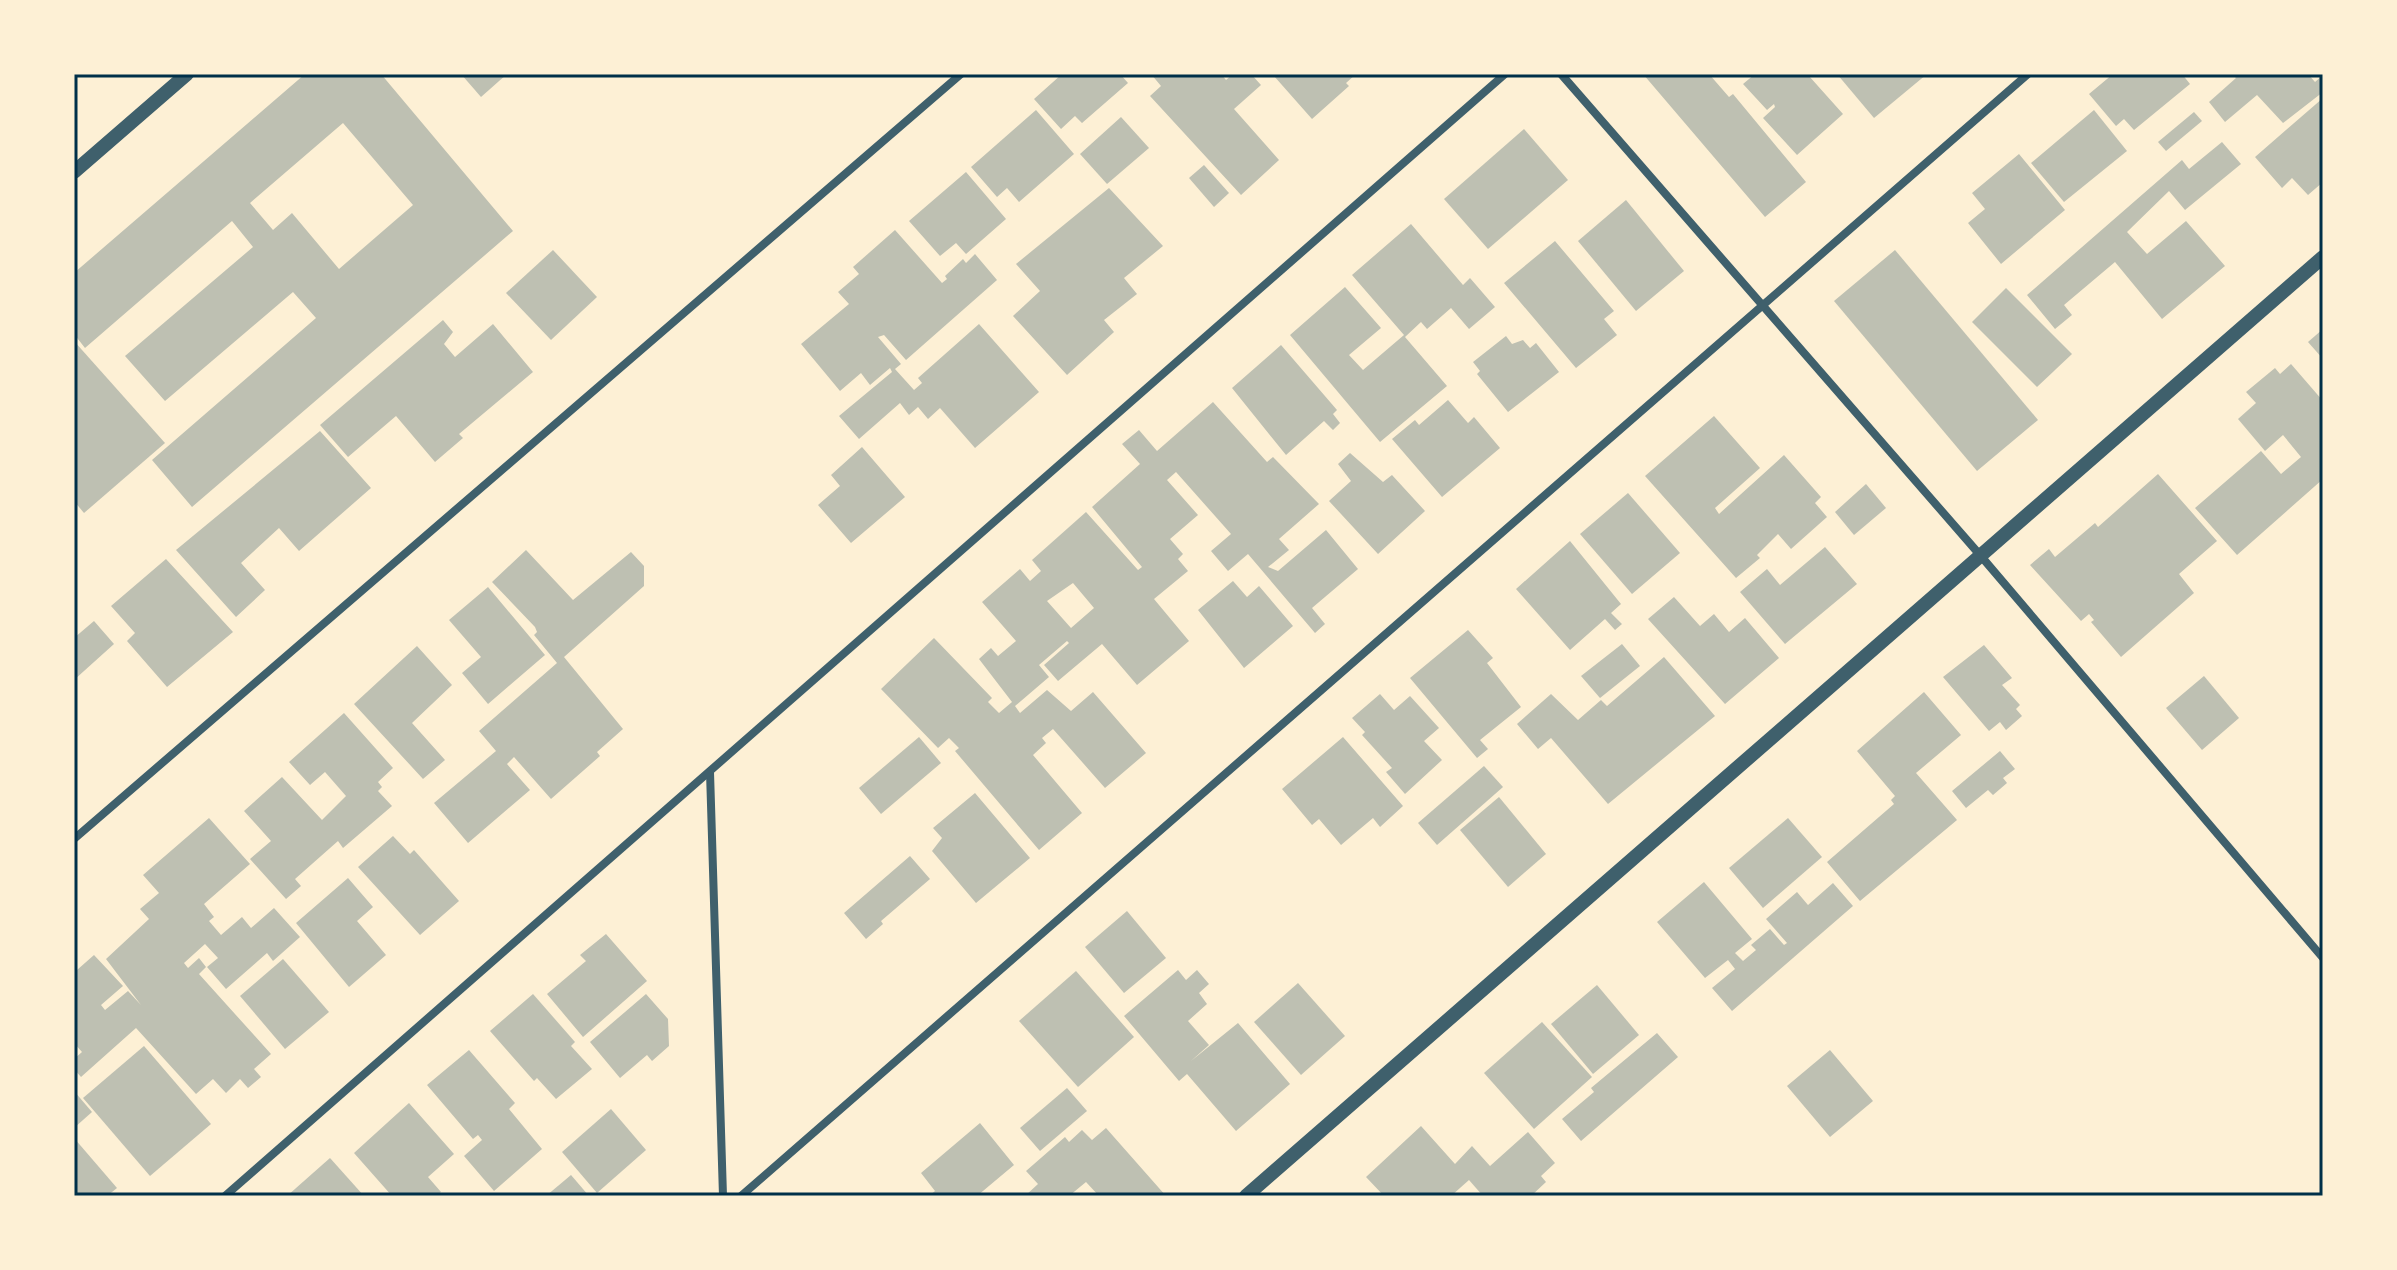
<svg xmlns="http://www.w3.org/2000/svg" width="2397" height="1270" viewBox="0 0 2397 1270" font-family="'Varela Round',sans-serif">
<rect width="100%" height="100%" fill="#fdf0d5"/>
<g fill="#bec0b2" fill-rule="evenodd">
<path d="M305 74H381L513 231 192 507 152 460 316 318 293 292 165 401 125 356 253 247 232 221 85 348 74 334V273ZM343 123 413 205 339 269 292 213 273 230 250 203Z"/>
<path d="M461 74H507L481 97Z"/>
<path d="M1062 74H1120L1128 83 1082 123 1075 116 1061 129 1034 99Z"/>
<path d="M1151 74H1221L1226 80 1233 74H1251L1261 85 1234 109 1279 160 1241 195 1150 96 1161 86Z"/>
<path d="M1276 74H1356L1346 83 1349 86 1312 119 1274 76Z"/>
<path d="M1643 74H1709L1729 97 1733 94 1806 182 1765 217Z"/>
<path d="M1755 74H1811L1809 76 1843 114 1797 155 1763 118 1775 107 1774 104 1767 110 1743 84Z"/>
<path d="M1837 74H1927L1874 118Z"/>
<path d="M2113 74H2182L2190 84 2134 130 2124 119 2116 126 2089 94Z"/>
<path d="M2232 74H2308L2315 82 2323 75V92L2283 123 2257 95 2225 122 2209 102 2236 78Z"/>
<path d="M2323 98V182L2308 195 2292 178 2282 188 2255 157Z"/>
<path d="M1036 110 1074 154 1019 202 1007 188 997 197 971 167Z"/>
<path d="M2094 110 2127 151 2064 202 2031 163Z"/>
<path d="M2194 112 2202 121 2166 151 2158 142Z"/>
<path d="M1121 117 1149 148 1107 184 1080 154Z"/>
<path d="M1524 129 1568 180 1488 249 1444 199Z"/>
<path d="M2222 142 2241 164 2185 210 2169 191 2127 232 2147 254 2186 221 2225 266 2162 319 2115 262 2064 305 2072 315 2055 329 2027 295 2182 160 2189 169Z"/>
<path d="M2019 154 2065 210 2001 264 1968 223 1985 209 1972 193Z"/>
<path d="M1204 165 1229 193 1214 207 1189 178Z"/>
<path d="M966 172 1006 219 966 254 956 243 940 256 909 221Z"/>
<path d="M1109 188 1163 246 1124 278 1137 294 1104 320 1114 332 1067 375 1013 316 1040 291 1016 264Z"/>
<path d="M1626 200 1684 271 1636 311 1578 241Z"/>
<path d="M1411 224 1463 285 1470 278 1495 307 1469 329 1451 308 1427 329 1421 322 1405 337 1447 386 1380 442 1290 335 1345 287 1381 328 1349 355 1363 370 1404 335 1352 275Z"/>
<path d="M895 230 942 283 947 279 945 276 963 259 966 263 975 254 997 280 906 360 884 335 878 337 901 364 895 369 914 390 922 383 918 378 979 324 1039 392 975 448 940 408 928 419 918 407 909 415 900 403 859 439 839 416 892 372 890 368 870 385 861 373 840 391 801 344 849 304 838 292 859 274 853 267Z"/>
<path d="M1555 241 1614 311 1604 319 1617 335 1576 368 1504 283Z"/>
<path d="M553 250 597 297 551 340 506 293Z"/>
<path d="M1895 250 2038 420 1977 471 1834 301Z"/>
<path d="M2006 288 2072 354 2037 387 1972 322Z"/>
<path d="M443 320 453 332 444 344 455 357 493 324 533 372 459 434 463 438 435 462 396 416 348 457 320 425Z"/>
<path d="M2323 329V359L2308 342Z"/>
<path d="M1506 336 1512 344 1523 340 1530 348 1536 343 1559 372 1508 412 1477 374 1480 371 1473 362Z"/>
<path d="M74 341 165 443 84 513 74 501Z"/>
<path d="M1281 345 1337 410 1333 414 1340 423 1333 430 1324 421 1286 455 1232 388Z"/>
<path d="M2291 364 2323 401V479L2237 555 2195 508 2261 451 2281 474 2301 457 2283 435 2265 451 2238 419 2256 403 2246 392 2275 368 2280 374Z"/>
<path d="M1448 400 1468 423 1474 417 1500 448 1442 497 1392 439 1415 420 1419 425Z"/>
<path d="M1213 402 1267 462 1273 457 1319 504 1279 539 1289 550 1268 567 1278 571 1326 530 1358 569 1312 608 1325 624 1315 633 1248 554 1228 571 1211 551 1231 534 1176 472 1167 480 1198 515 1170 539 1183 554 1178 559 1188 571 1154 599 1189 641 1137 685 1102 644 1058 681 1044 665 1069 643 1067 641 1039 665 1049 677 1015 706 1020 713 1047 690 1071 711 1093 692 1146 753 1105 788 1053 729 1042 738 1046 743 1033 755 1082 813 1039 850 955 751 959 748 949 738 938 748 881 689 934 638 992 698 988 702 999 713 1012 702 979 659 991 648 998 656 1016 641 982 602 1020 569 1030 581 1041 571 1032 560 1086 512 1138 570 1142 567 1092 507 1140 464 1122 444 1139 430 1157 451ZM1073 583 1094 608 1071 628 1047 601Z"/>
<path d="M1714 416 1760 468 1715 508 1719 514 1784 455 1821 497 1815 503 1827 517 1791 549 1778 534 1757 555 1760 558 1736 578 1645 476Z"/>
<path d="M320 431 371 488 299 551 279 528 241 563 265 590 236 617 176 550Z"/>
<path d="M862 447 905 497 851 543 818 505 840 486 831 475Z"/>
<path d="M1350 453 1383 482 1392 475 1425 511 1378 554 1329 501 1351 481 1338 464Z"/>
<path d="M2158 474 2217 541 2179 574 2194 593 2121 657 2091 622 2094 620 2089 614 2081 621 2030 565 2049 549 2055 557 2095 523 2098 527Z"/>
<path d="M1866 484 1886 508 1854 535 1835 512Z"/>
<path d="M1628 493 1680 553 1632 594 1580 534Z"/>
<path d="M1570 541 1621 604 1611 613 1622 624 1615 630 1605 619 1570 650 1516 589Z"/>
<path d="M1825 547 1857 584 1785 644 1740 592 1767 569 1780 585Z"/>
<path d="M526 550 573 600 631 552 644 566V586L564 657 623 729 597 752 600 756 551 799 514 757 507 764 530 790 468 843 434 803 496 751 479 731 557 663 534 635 537 632 535 627 492 582Z"/>
<path d="M166 559 233 632 167 687 127 641 135 633 111 606Z"/>
<path d="M1233 581 1247 597 1259 586 1293 626 1244 668 1198 610Z"/>
<path d="M488 587 545 655 488 704 462 673 481 657 449 620Z"/>
<path d="M1674 597 1700 626 1714 614 1729 632 1745 618 1779 658 1725 704 1648 619Z"/>
<path d="M94 621 114 644 74 680V638Z"/>
<path d="M1468 630 1493 658 1487 663 1521 707 1480 740 1488 749 1477 758 1410 678Z"/>
<path d="M1622 644 1640 666 1600 698 1581 676Z"/>
<path d="M1984 645 2012 678 2002 685 2020 705 2016 709 2022 716 2006 730 2000 722 1989 731 1943 677Z"/>
<path d="M417 646 452 685 412 723 445 760 423 779 354 704Z"/>
<path d="M1664 657 1715 716 1608 804 1551 738 1538 749 1517 724 1551 694 1578 720 1601 700 1607 706Z"/>
<path d="M2204 676 2239 718 2202 750 2166 708Z"/>
<path d="M1924 692 1961 735 1916 773 1957 820 1860 901 1827 862 1894 804 1891 800 1895 796 1857 751Z"/>
<path d="M1380 694 1394 710 1410 696 1439 728 1424 741 1442 760 1405 794 1386 772 1392 768 1362 735 1365 732 1352 718Z"/>
<path d="M344 713 393 768 378 782 382 787 378 791 392 806 343 848 338 841 295 879 301 886 286 899 250 859 271 841 244 811 282 777 322 820 346 796 325 772 310 785 289 762Z"/>
<path d="M919 737 941 763 881 814 859 788Z"/>
<path d="M1343 737 1403 806 1380 827 1373 818 1341 845 1319 819 1312 825 1282 789Z"/>
<path d="M2000 751 2015 769 2003 778 2007 783 1993 795 1988 790 1966 808 1952 791Z"/>
<path d="M1484 766 1503 787 1437 845 1418 823Z"/>
<path d="M975 793 1030 858 976 903 932 851 942 838 933 828Z"/>
<path d="M1499 797 1546 854 1508 887 1460 830Z"/>
<path d="M209 818 250 864 204 904 214 917 209 921 221 935 242 917 251 928 274 908 300 937 273 961 267 953 226 989 207 967 218 958 205 944 184 963 188 968 199 958 206 967 199 974 271 1054 254 1069 261 1077 248 1088 240 1079 226 1093 213 1079 196 1094 136 1028 81 1077 74 1069V1059L82 1052 74 1043V967L77 970 94 955 123 986 101 1005 105 1010 128 991 141 1005 106 959 149 919 140 909 159 893 143 875Z"/>
<path d="M1788 818 1822 857 1763 908 1729 868Z"/>
<path d="M393 836 410 854 414 850 459 901 420 935 358 867Z"/>
<path d="M910 856 930 879 881 921 883 924 866 939 844 913Z"/>
<path d="M348 878 373 907 357 921 386 955 349 987 296 923Z"/>
<path d="M1704 882 1752 939 1735 953 1743 961 1756 950 1751 945 1770 929 1784 945 1787 943 1766 919 1797 892 1808 905 1833 883 1853 906 1732 1011 1712 988 1735 969 1728 960 1705 978 1657 922Z"/>
<path d="M1127 911 1166 958 1124 993 1085 947Z"/>
<path d="M606 934 647 981 583 1037 547 994 586 961 580 955Z"/>
<path d="M283 959 329 1012 285 1049 240 996Z"/>
<path d="M1178 970 1186 980 1197 970 1209 984 1199 993 1207 1004 1188 1021 1209 1045 1191 1061 1238 1023 1290 1084 1236 1131 1187 1074 1179 1081 1124 1016Z"/>
<path d="M1076 971 1134 1037 1078 1087 1019 1021Z"/>
<path d="M1298 983 1345 1036 1301 1075 1254 1022Z"/>
<path d="M1597 985 1639 1035 1593 1074 1551 1024Z"/>
<path d="M533 994 575 1042 571 1046 592 1069 556 1099 537 1078 534 1081 490 1031Z"/>
<path d="M646 994 668 1019 669 1046 652 1061 647 1055 620 1078 590 1042Z"/>
<path d="M1542 1022 1592 1077 1534 1129 1484 1073Z"/>
<path d="M1657 1033 1678 1057 1581 1141 1562 1119 1594 1092 1591 1088Z"/>
<path d="M144 1046 211 1124 150 1176 83 1098Z"/>
<path d="M469 1050 515 1103 509 1109 542 1149 494 1191 464 1156 482 1140 478 1135 473 1139 427 1085Z"/>
<path d="M1830 1050 1873 1101 1830 1137 1787 1086Z"/>
<path d="M1067 1088 1087 1111 1040 1151 1020 1128Z"/>
<path d="M74 1091 92 1112 74 1128Z"/>
<path d="M409 1103 454 1154 428 1177 441 1192 436 1196H392L354 1153Z"/>
<path d="M611 1109 646 1150 597 1193 562 1152Z"/>
<path d="M980 1123 1014 1165 977 1196H929L935 1191 921 1173Z"/>
<path d="M1421 1126 1455 1164 1472 1146 1490 1166 1528 1132 1555 1163 1541 1176 1546 1182 1531 1196H1483L1469 1180 1451 1196H1384L1366 1177Z"/>
<path d="M1106 1128 1166 1196H1099L1086 1182 1069 1196H1025L1038 1184 1026 1171 1065 1137 1069 1142 1082 1130 1092 1140Z"/>
<path d="M74 1138 117 1188 107 1196H74Z"/>
<path d="M330 1158 364 1196H287Z"/>
<path d="M571 1175 589 1196H546Z"/>
</g>
<g fill="none" stroke-linecap="round" stroke-linejoin="round">
<g stroke="#3f606c" stroke-width="8">
<path d="M1561 74 1980 555 2323 958"/>
<path d="M710 772 723 1196"/>
<path d="M74 839 961 74"/>
<path d="M225 1196 1505 74"/>
<path d="M741 1196 2028 74"/>
</g>
<g stroke="#3f606c" stroke-width="14">
<path d="M74 172 187 74"/>
<path d="M1246 1196 2323 257"/>
</g>
</g>
<rect width="2397" height="1270" fill="none" stroke="#fdf0d5" stroke-width="152"/>
<rect x="76" y="76" width="2245" height="1118" fill="none" stroke="#003049" stroke-width="3"/>
</svg>
